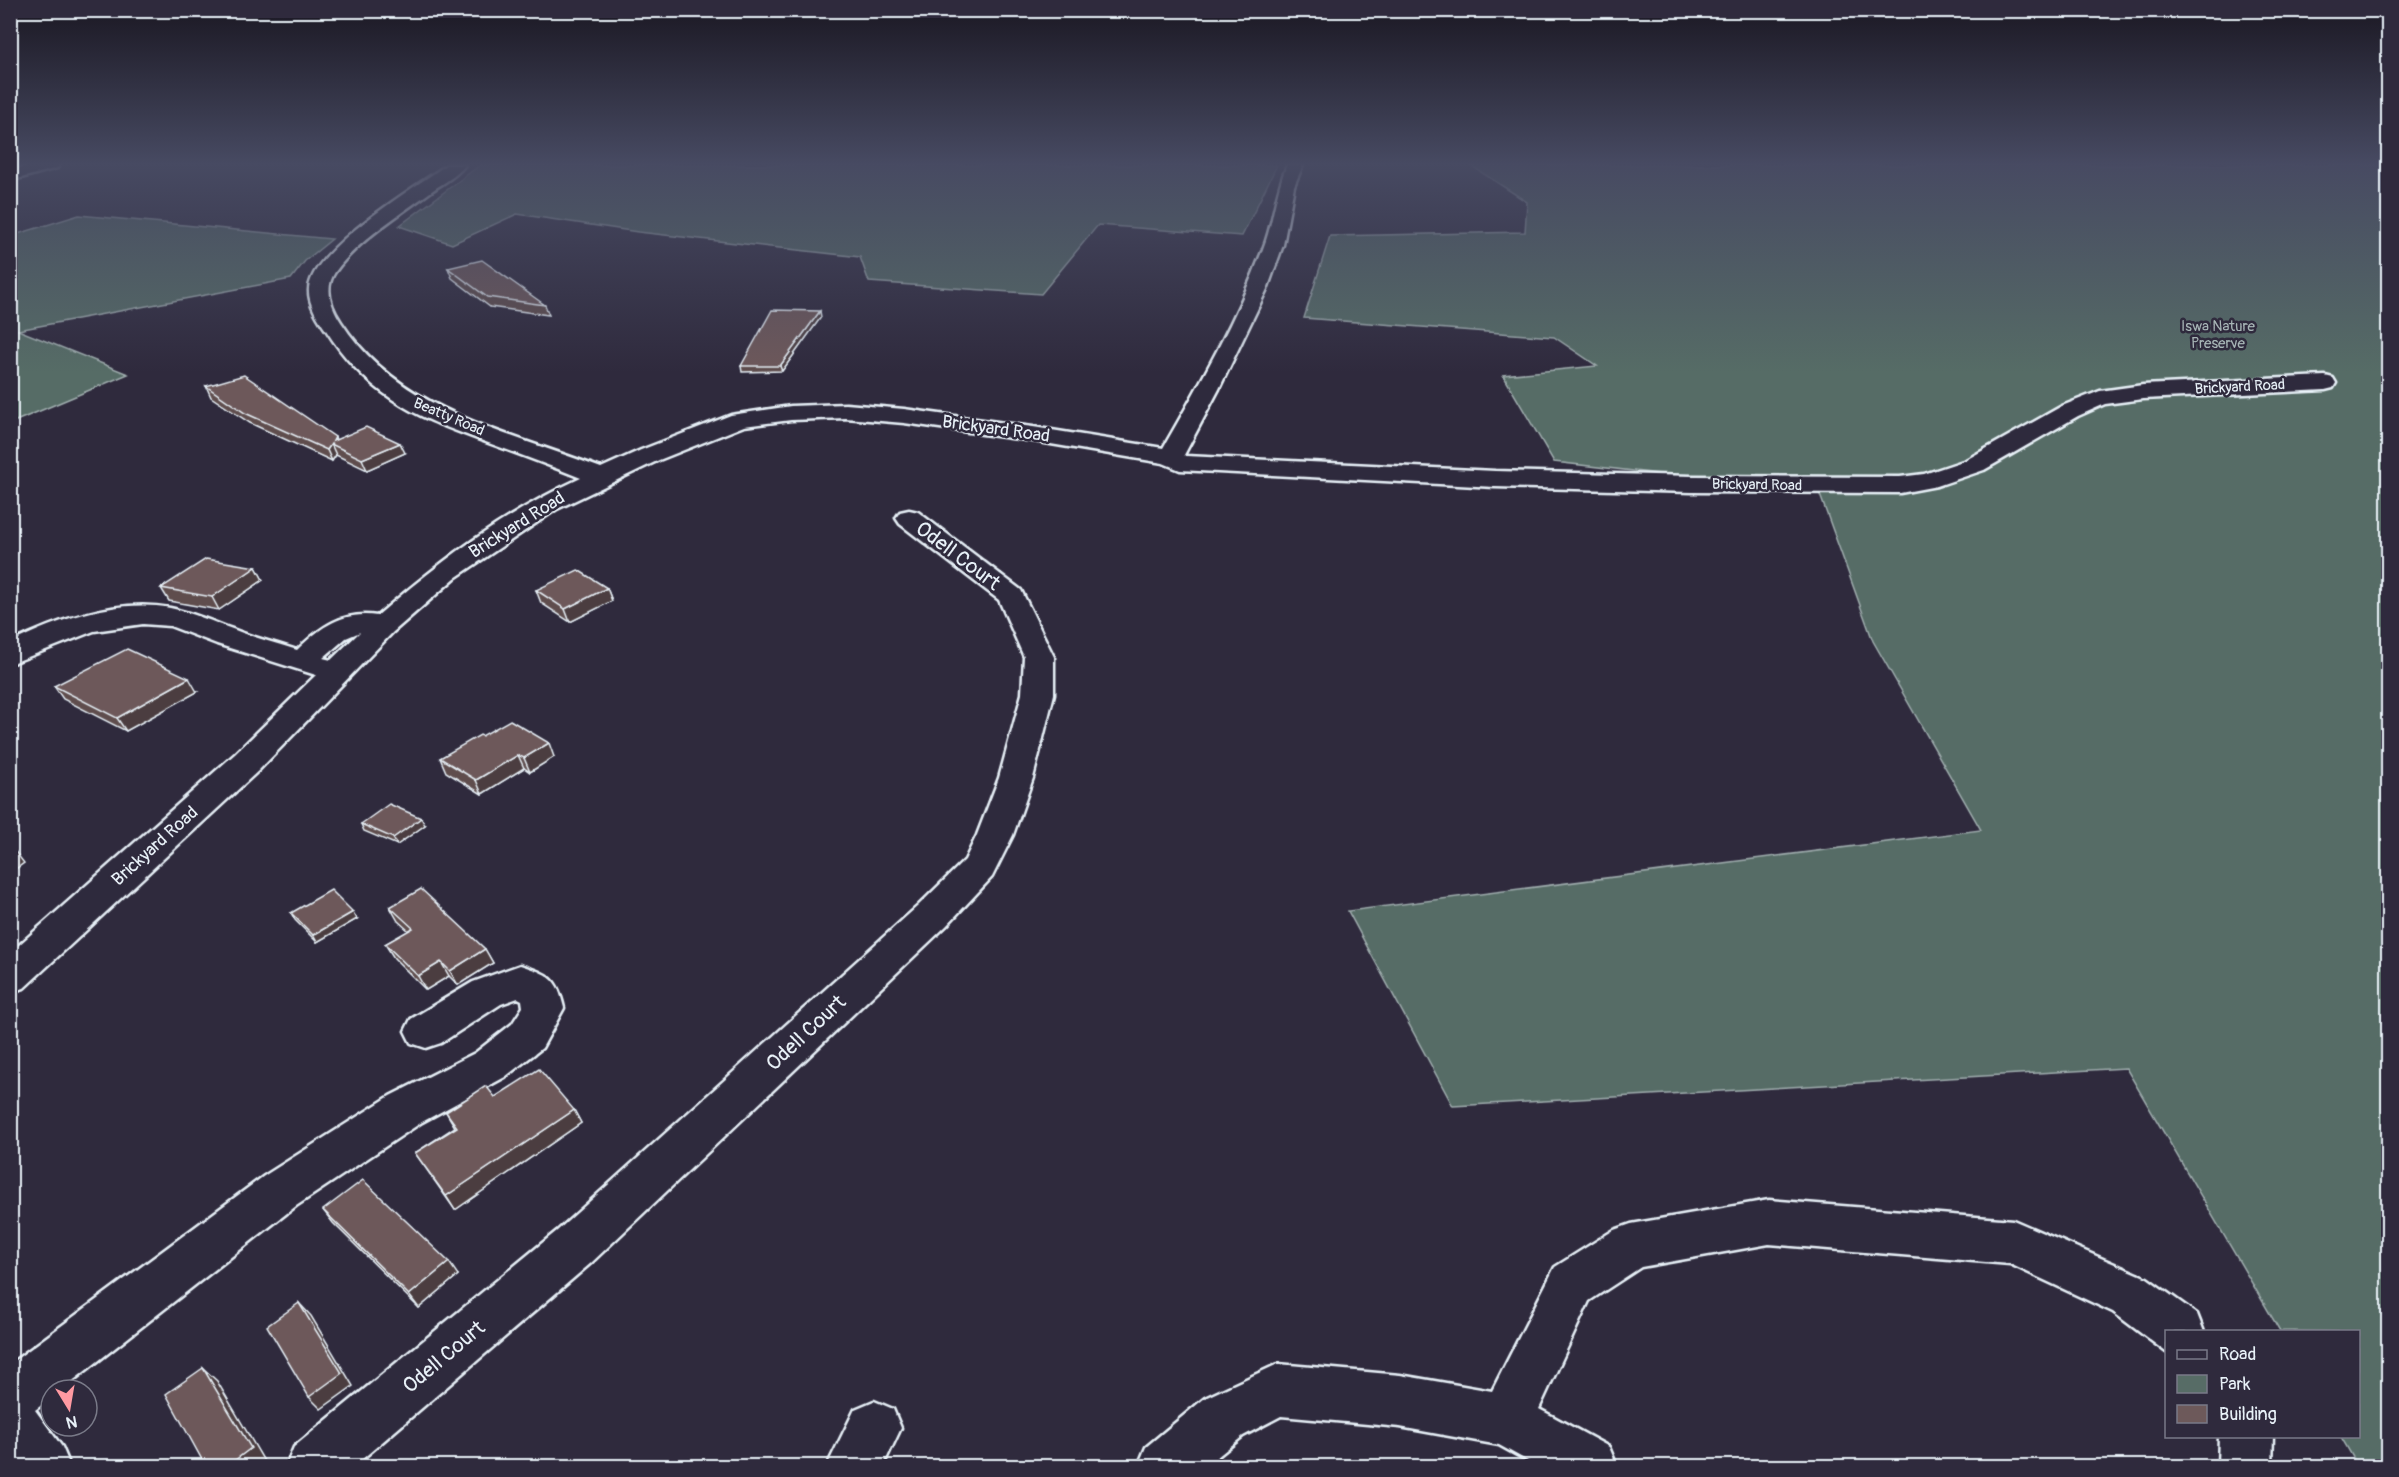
<svg xmlns="http://www.w3.org/2000/svg" width="2399" height="1477" viewBox="0 0 2399 1477" font-family="Pangolin,sans-serif">
<rect width="100%" height="100%" fill="#2f2a3d"/>
<filter id="ink" filterUnits="userSpaceOnUse"><feTurbulence type="fractalNoise" baseFrequency=".0167" numOctaves="2"/><feDisplacementMap in="SourceGraphic" scale="12" xChannelSelector="R" yChannelSelector="G"/><feConvolveMatrix kernelMatrix="1 2 1 2 8 2 1 2 1" color-interpolation-filters="sRGB"/></filter>
<g filter="url(#ink)">
<g fill="#576c66" stroke="#a0aeaf" stroke-width="1.5">
<path d="M480 165H1277L1242 236 1098 225 1041 294 869 282 860 257 638 232 517 214 452 244 399 226Z"/>
<path d="M1470 165H2388V1466H2358L2341 1437 2358 1436V1332L2280 1331 2126 1068 1453 1106 1348 911 1981 830 1873 641 1819 492 1554 462 1503 375 1597 366 1554 337 1304 318 1330 236 1525 232 1527 202Z"/>
<path d="M79 215 332 239 305 261 291 279 18 330 128 374 11 423V236Z"/>
</g>
<g fill="none" stroke-linecap="round" stroke-linejoin="round">
<defs>
<g id="minor">
<path d="M31 165H59L57 168 10 181V171Z"/>
<path d="M446 165H465C457 176 443 183 433 190 402 213 357 241 335 272 324 288 331 307 341 322 399 412 509 432 601 468L641 450 731 415 791 406 846 404 904 409 1033 427 1163 448C1200 384 1237 318 1263 249 1274 221 1275 193 1287 165H1303L1294 186 1283 245 1268 287 1219 389 1184 455 1186 456 1495 471 1692 476 1900 477 1924 474 1966 460 2062 406 2100 391 2143 385 2325 376 2333 378 2336 383 2333 388 2325 390 2143 399 2105 404 2078 416 1984 470 1937 486 1900 493 1692 492 1495 487 1180 470 1163 463 1033 441 904 423 846 418 791 420 744 426 659 460 557 509 455 578 393 632 259 770 24 988 10 992V953L235 754 316 675 217 644 170 626 143 624 94 631 10 664V643C57 620 117 598 170 608 193 613 213 622 235 630 255 638 276 643 297 650 321 627 342 611 377 616 441 561 503 514 581 478 548 465 516 453 483 441 451 429 419 418 392 399 365 381 343 357 326 330 316 316 304 297 311 280 326 241 411 190 446 165ZM360 632 331 660 323 658 346 638Z"/>
<path d="M909 510 918 512 1021 590 1054 657V694L1033 778 1013 835 992 877 946 926 591 1263 354 1466H286L294 1447 557 1231 918 906 965 860 977 835 999 778 1022 694 1024 657 999 600 900 524 896 518 900 512Z"/>
<path d="M520 965C550 975 557 977 564 1008L542 1048 505 1077 422 1122 296 1206 61 1390H51V1398L35 1410 62 1447 70 1466H11L10 1364 264 1176 390 1096 475 1053 512 1024 523 1007 522 1000 518 998 501 1004 441 1043 426 1048 411 1043 405 1031 411 1019 473 982Z"/>
<path d="M1769 1200 2013 1220 2147 1278 2197 1314 2204 1332H2166V1352L2113 1312 2010 1264 1769 1244 1641 1267 1589 1301 1539 1409 1609 1447 1617 1466H1537L1499 1445 1400 1427 1281 1416 1243 1436 1206 1466H1138L1146 1447 1205 1398 1278 1364 1400 1375 1492 1391 1555 1267 1614 1230 1631 1224Z"/>
<path d="M874 1401 893 1409 901 1428 883 1466H827L855 1409Z"/>
<path d="M2219 1436H2273L2272 1466H2218Z"/>
</g>
</defs>
<use href="#minor" stroke="#e8f1f8" stroke-width="5"/>
<use href="#minor" fill="#2f2a3d" fill-rule="evenodd"/>
</g>
<g fill="#5e4d4d" stroke="#e8f1f8" stroke-width="1.5">
<path d="M448 268 545 305 549 315 490 307 452 278Z"/>
<path d="M821 317 782 371 742 372 741 366Z"/>
<path d="M206 386 335 437 336 440 405 453 367 470 336 455 332 461 250 423 211 397Z"/>
<path d="M256 567 263 580 219 610 169 601 161 588Z"/>
<path d="M607 588 612 601 570 622 541 603 536 590Z"/>
<path d="M54 686 197 692 126 731 63 699Z"/>
<path d="M482 736 554 757 530 772 524 768 482 794 446 772 440 758Z"/>
<path d="M361 824 425 825 397 845 364 831Z"/>
<path d="M390 907 485 949 493 963 458 985 449 976 426 990 394 958 385 944 409 931 398 921Z"/>
<path d="M291 913 357 919 317 942 295 920Z"/>
<path d="M495 1097 574 1110 581 1123 455 1210 415 1153 455 1127 446 1112Z"/>
<path d="M323 1210 458 1275 419 1308 333 1223Z"/>
</g>
<g fill="#4c3e3f" stroke="#e8f1f8" stroke-width="1.5">
<path d="M820 311 821 317 782 371 780 366Z"/>
<path d="M400 443 405 453 367 470 362 459Z"/>
<path d="M331 444 336 455 332 461 327 450Z"/>
<path d="M256 567 263 580 219 610 212 597Z"/>
<path d="M607 588 612 601 570 622 565 609Z"/>
<path d="M189 678 197 692 126 731 117 718Z"/>
<path d="M549 743 554 757 530 772 524 758Z"/>
<path d="M518 755 524 768 482 794 476 780Z"/>
<path d="M421 818 425 825 397 845 393 838Z"/>
<path d="M13 849 24 863 10 873V851Z"/>
<path d="M10 889 15 895 10 898Z"/>
<path d="M353 912 357 919 317 942 313 935Z"/>
<path d="M485 949 493 963 458 985 450 971Z"/>
<path d="M441 962 449 976 426 990 418 976Z"/>
<path d="M574 1110 581 1123 455 1210 446 1196Z"/>
<path d="M449 1262 458 1275 419 1308 409 1295Z"/>
<path d="M299 1303 311 1316 353 1386 321 1409 309 1397Z"/>
<path d="M203 1368 217 1381 264 1461 256 1467H226Z"/>
</g>
<g fill="#6d595a" stroke="#e8f1f8" stroke-width="1.5">
<path d="M482 260 545 305 487 297 448 268Z"/>
<path d="M772 310 820 311 780 366H741Z"/>
<path d="M244 375 335 437 333 441 366 427 400 443 362 459 331 444 327 450 245 413 206 386Z"/>
<path d="M206 559 256 567 212 597 161 588Z"/>
<path d="M578 570 607 588 565 609 536 590Z"/>
<path d="M127 649 189 678 117 718 54 686Z"/>
<path d="M510 720 549 743 524 758 518 755 476 780 440 758 480 735 482 736Z"/>
<path d="M389 804 421 818 393 838 361 824Z"/>
<path d="M421 889 485 949 450 971 441 962 418 976 385 944 413 928 390 907Z"/>
<path d="M331 890 353 912 313 935 291 913Z"/>
<path d="M539 1069 574 1110 446 1196 415 1153 457 1127 446 1112 486 1086 495 1097Z"/>
<path d="M363 1180 449 1262 409 1295 323 1210Z"/>
<path d="M299 1303 342 1373 309 1397 267 1326Z"/>
<path d="M203 1368 251 1448 226 1467H206L166 1394Z"/>
</g>
</g>
<linearGradient id="sky" x2="0" y2="1"><stop stop-color="#1a1722"/><stop offset="0.44" stop-color="#474a62"/><stop offset="1" stop-color="#474a62" stop-opacity="0"/></linearGradient>
<rect width="2399" height="372" fill="url(#sky)"/>
<g text-anchor="middle" dominant-baseline="central" stroke-width="5" stroke-linejoin="round" paint-order="stroke">
<g font-size="15" fill="#a7b5b6" stroke="#2f2a3d">
<text x="2218" y="326">Iswa Nature<tspan x="2218" dy="17">Preserve</tspan></text>
</g>
<g font-size="15" fill="#e8f1f8" stroke="#2f2a3d">
<text transform="translate(2240 387) rotate(-3)">Brickyard Road</text>
<text transform="translate(449 417) rotate(23)">Beatty Road</text>
<text transform="translate(1757 485) rotate(1)">Brickyard Road</text>
</g>
<g font-size="18" fill="#e8f1f8" stroke="#2f2a3d">
<text transform="translate(996 429) rotate(8)">Brickyard Road</text>
<text transform="translate(517 525) rotate(-32)">Brickyard Road</text>
<text transform="translate(155 846) rotate(-42)">Brickyard Road</text>
</g>
<g font-size="21" fill="#e8f1f8" stroke="#2f2a3d">
<text transform="translate(958 556) rotate(37)">Odell Court</text>
<text transform="translate(806 1033) rotate(-43)">Odell Court</text>
<text transform="translate(444 1357) rotate(-40)">Odell Court</text>
</g>
</g>
<rect width="2399" height="1477" fill="none" stroke="#2f2a3d" stroke-width="36"/>
<rect x="18" y="18" width="2363" height="1441" fill="none" stroke="#e8f1f8" stroke-width="2" filter="url(#ink)"/>
<rect x="2165" y="1330" width="195" height="108" fill="#2f2a3d" stroke="#797a88" stroke-width="1.5"/>
<rect x="2177" y="1350" width="30" height="9" fill="#2f2a3d" stroke="#797a88" stroke-width="1.5"/>
<text x="2219" y="1360" font-size="18" fill="#e8f1f8">Road</text>
<rect x="2177" y="1375" width="30" height="18" fill="#576c66" stroke="#797a88" stroke-width="1.5"/>
<text x="2219" y="1390" font-size="18" fill="#e8f1f8">Park</text>
<rect x="2177" y="1405" width="30" height="18" fill="#6d595a" stroke="#797a88" stroke-width="1.5"/>
<text x="2219" y="1420" font-size="18" fill="#e8f1f8">Building</text>
<g transform="translate(69 1408) rotate(169)"><circle r="28" fill="#2f2a3d" stroke="#797a88" stroke-width="1.5"/>
<path d="M0-4.5L10 22L0 15L-10 22Z" fill="#ff9aa2"/>
<text y="-9" font-size="16" font-weight="bold" text-anchor="middle" fill="#e8f1f8">N</text>
</g>
</svg>
